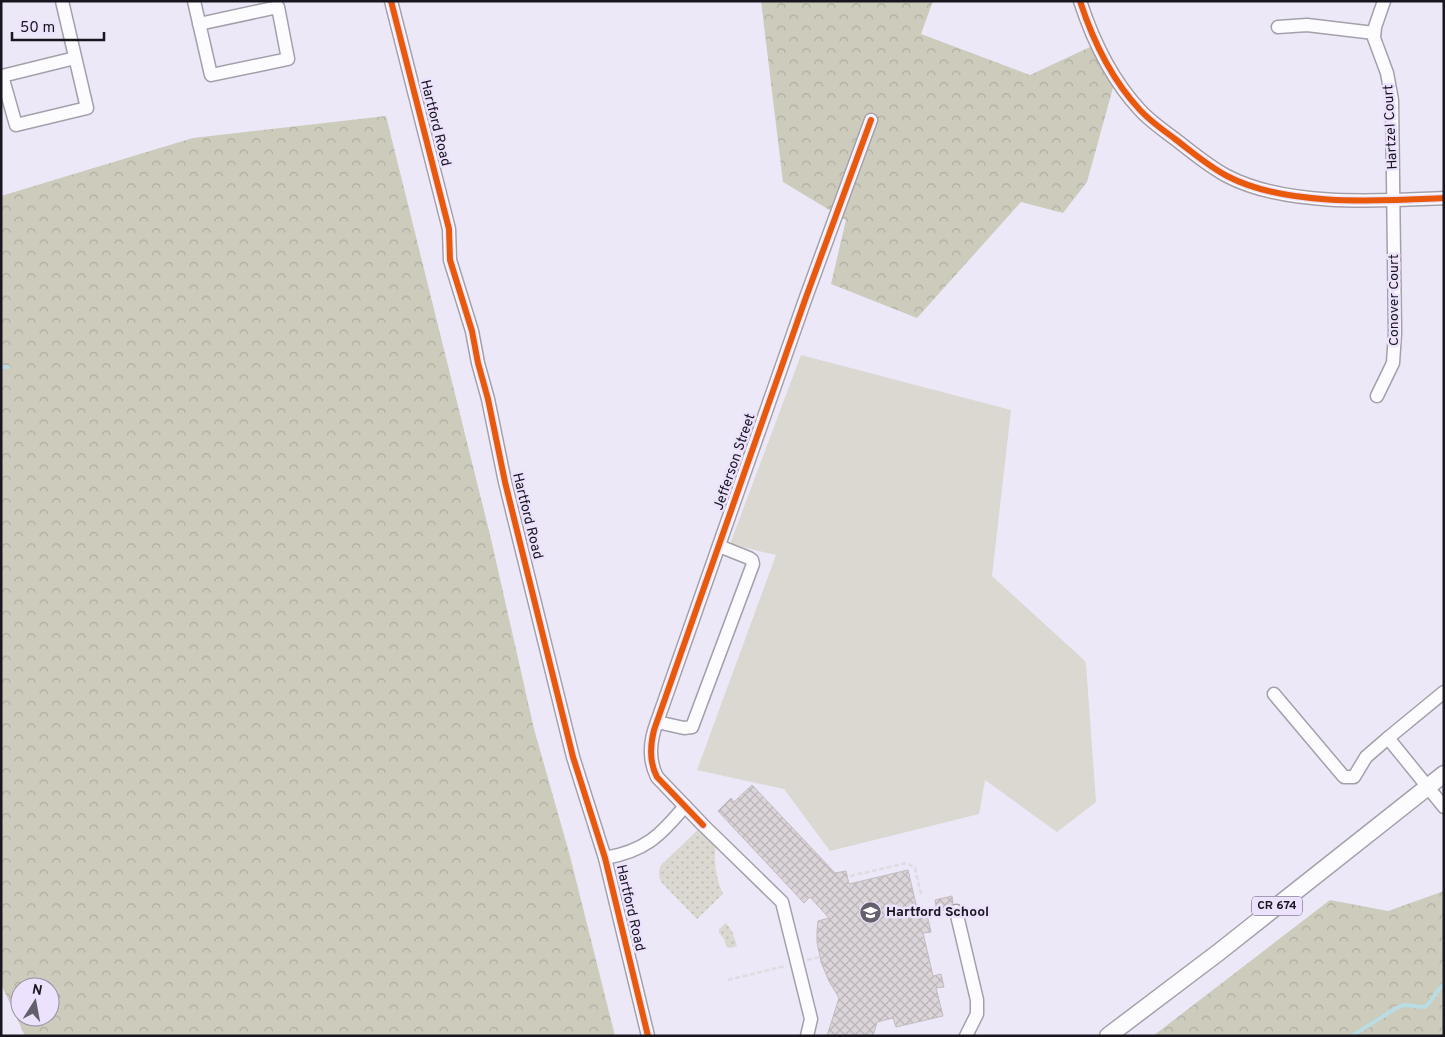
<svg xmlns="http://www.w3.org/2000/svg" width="1445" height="1037" viewBox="0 0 1445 1037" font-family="Overpass,sans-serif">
<defs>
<pattern id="grass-dots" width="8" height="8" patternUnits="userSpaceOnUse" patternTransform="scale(1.25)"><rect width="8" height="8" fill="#dad8d0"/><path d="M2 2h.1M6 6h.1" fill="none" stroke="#bab9b2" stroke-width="1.8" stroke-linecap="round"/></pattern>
<pattern id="forest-crowns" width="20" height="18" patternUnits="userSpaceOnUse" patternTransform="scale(1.25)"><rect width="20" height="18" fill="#cccbbc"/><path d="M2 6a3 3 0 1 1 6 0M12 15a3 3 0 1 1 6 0" fill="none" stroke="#afaea1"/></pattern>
<pattern id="building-cross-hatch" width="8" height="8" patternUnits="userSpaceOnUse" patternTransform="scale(1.25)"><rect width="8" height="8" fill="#dbd4d8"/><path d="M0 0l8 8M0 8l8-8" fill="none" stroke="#bbb5b9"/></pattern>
</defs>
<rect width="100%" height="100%" fill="#ede8f7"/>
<g fill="url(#grass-dots)">
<path d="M703 825 717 838C713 858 715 876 723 894L697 919 662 883C658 877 658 872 661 865Z"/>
<path d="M726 923 732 931 737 946 730 948 726 946 724 939 719 933V929Z"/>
</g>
<g fill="url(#forest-crowns)" fill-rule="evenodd">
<path d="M761 1H933L921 34 1030 75 1092 46 1114 84 1087 182 1063 213 1021 202 917 318 831 284 846 220 783 182Z"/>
<path d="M386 116 491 539 534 729 570 856 615 1036H25L1 984V196L193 138ZM20 987H50V1017H20Z"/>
<path d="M1444 891V1036H1153L1330 900 1388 911Z"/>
</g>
<path fill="#dad8d0" d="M801 355 1011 410 992 576 1084 660 1086 664 1096 802 1057 832 985 780 979 814 830 851 784 789 697 770 776 555 730 544Z"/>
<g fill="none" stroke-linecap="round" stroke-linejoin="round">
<g stroke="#b9dce5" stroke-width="4">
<path d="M1 367H8"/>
<path d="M1352 1036 1396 1008 1404 1005 1425 1007C1434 1000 1435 991 1444 984"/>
</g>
</g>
<g fill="url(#building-cross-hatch)" stroke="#c2bbbf">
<path d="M752 785 835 873 846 871 849 884 908 870 919 917 927 915 931 932 923 933 933 976 941 974 944 987 936 988 943 1016 896 1027 893 1018 877 1022 873 1036H827L839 998 829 981 821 962 817 942V931L818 921 829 918 810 897 804 903 718 811 731 798 734 802Z"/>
<path d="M952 896 953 903 948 909 937 912 935 900Z"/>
</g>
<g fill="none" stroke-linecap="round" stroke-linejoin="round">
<defs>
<g id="minor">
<path d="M62 1 87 108 16 125 2 76 75 58"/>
<path d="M194 1 211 75 288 59 278 7 199 24"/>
<path d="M391 1 449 229 450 260 472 331 478 363 488 399 505 482 573 757 605 858 648 1036"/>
<path d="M1080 1C1093 41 1111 79 1140 110 1150 121 1163 130 1175 139 1192 152 1208 166 1227 176 1286 207 1379 201 1444 198"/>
<path d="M1278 27 1307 25 1374 33"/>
<path d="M1377 396 1393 363 1395 333 1392 100 1387 73 1374 38 1375 27 1384 1"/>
<path d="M1444 692 1388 738 1444 807"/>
<path d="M1274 694 1344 777H1354L1366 757 1388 738"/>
<path d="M657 722 684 728 692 727 753 564 752 560 749 558 719 546"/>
<path d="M605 858C645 851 660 836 685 806"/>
<path d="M956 911 977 1000V1014L966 1036"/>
<path d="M807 1036 811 1019 782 902 703 825 657 777C648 759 650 740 657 722L805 300 871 120"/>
</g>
<path id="major" d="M1108 1036 1219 952 1444 774"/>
</defs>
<use href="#minor" stroke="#a4a0ab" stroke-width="15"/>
<use href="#major" stroke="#a4a0ab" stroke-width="19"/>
<g stroke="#dedce1" stroke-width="2.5" stroke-dasharray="5 2.5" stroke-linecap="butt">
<path d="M850 876 907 863 915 868 921 894"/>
<path d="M807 960 820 957"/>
<path d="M728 980 785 966"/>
</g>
<use href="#minor" stroke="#fcfcfe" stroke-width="12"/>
<use href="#major" stroke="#fcfcfe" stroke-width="16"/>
<defs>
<g id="cycleway">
<path d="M391 1 449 229 450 260 472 331 478 363 488 399 505 482 573 757 605 858 648 1036"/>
<path d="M1080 1C1093 41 1111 79 1140 110 1150 121 1163 130 1175 139 1192 152 1208 166 1227 176 1286 207 1379 201 1444 198"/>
<path d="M703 825 657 777C649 762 650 746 654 730L805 300 871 120"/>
</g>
</defs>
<use href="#cycleway" stroke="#ece2fd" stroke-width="9"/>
<use href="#cycleway" stroke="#e8590c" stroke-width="6"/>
</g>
<defs>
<symbol id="school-disc" viewBox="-11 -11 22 22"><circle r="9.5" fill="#63606b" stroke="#ece2fd"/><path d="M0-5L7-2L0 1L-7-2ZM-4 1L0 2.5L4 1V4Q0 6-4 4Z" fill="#fff"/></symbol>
</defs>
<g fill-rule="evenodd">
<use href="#school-disc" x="858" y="900" width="25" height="25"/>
</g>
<g text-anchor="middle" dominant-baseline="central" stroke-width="5" stroke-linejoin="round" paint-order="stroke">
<rect fill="#ece2fd" stroke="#585362" stroke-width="1" x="1252" y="896.5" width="50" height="19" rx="4"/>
<g font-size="12" font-weight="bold" fill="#19161f">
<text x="1277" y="906">CR 674</text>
</g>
<g font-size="14" fill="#19161f" stroke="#ece2fd">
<text transform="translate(435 123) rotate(76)">Hartford Road</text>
<text transform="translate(1391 127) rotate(-93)">Hartzel Court</text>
<text transform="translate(1394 300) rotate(-90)">Conover Court</text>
<text transform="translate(735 462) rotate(-71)">Jefferson Street</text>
<text transform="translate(527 516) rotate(76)">Hartford Road</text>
<text transform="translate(630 908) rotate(77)">Hartford Road</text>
</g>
<g font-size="14" font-weight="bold" fill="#19161f" stroke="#ece2fd" text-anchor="start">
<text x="886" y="912">Hartford School</text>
</g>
</g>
<rect width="1445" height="1037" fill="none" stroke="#19161f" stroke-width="5"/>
<g transform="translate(35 1002) rotate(11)"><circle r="24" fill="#ece2fd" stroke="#9890a4"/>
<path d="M0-4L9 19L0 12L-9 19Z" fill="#63606b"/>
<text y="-8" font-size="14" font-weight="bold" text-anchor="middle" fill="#19161f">N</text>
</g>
<path d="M12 32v8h92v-8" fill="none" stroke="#19161f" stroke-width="2.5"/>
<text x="20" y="32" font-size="15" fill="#19161f" stroke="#ece2fd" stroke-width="4" paint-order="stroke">50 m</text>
</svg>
